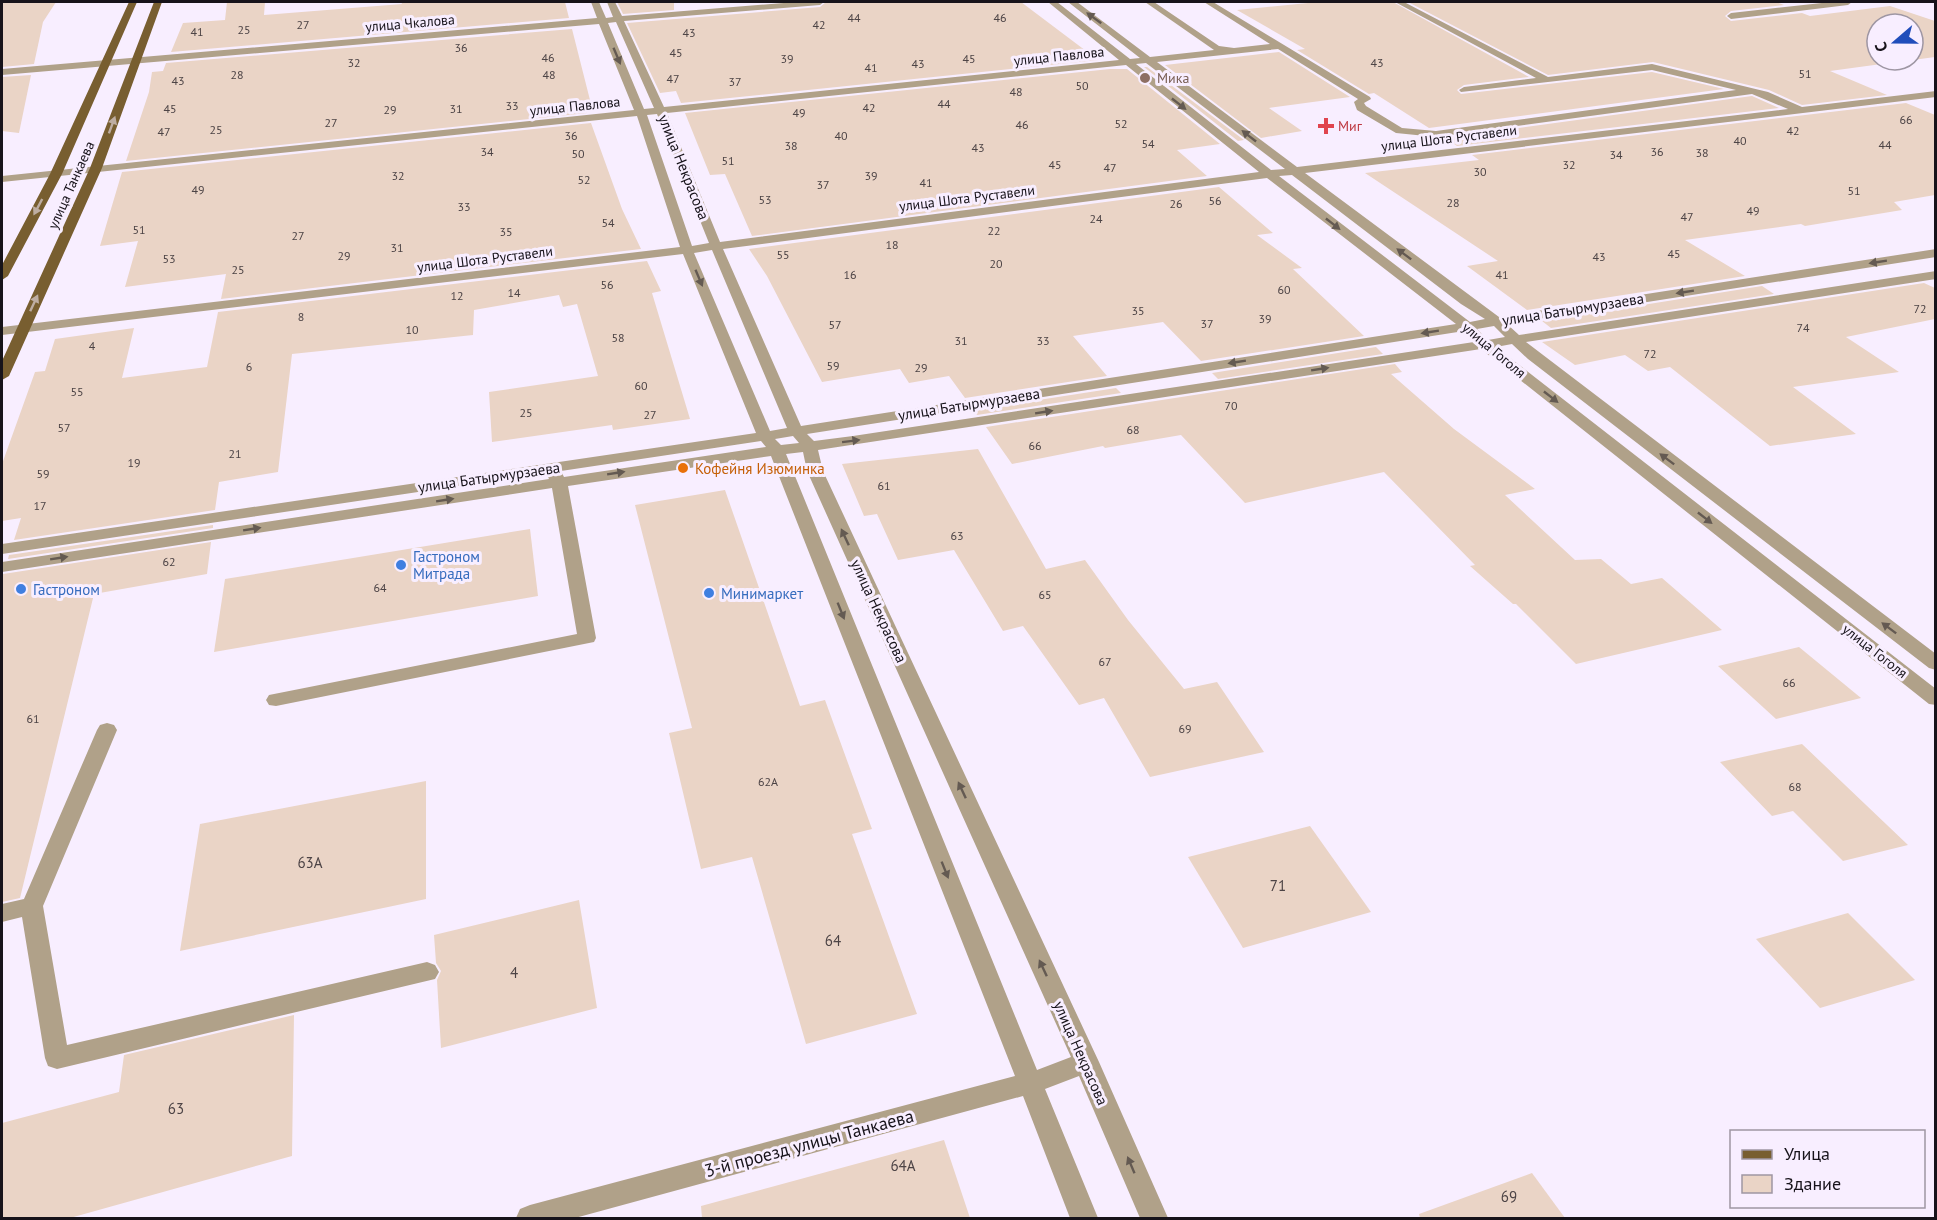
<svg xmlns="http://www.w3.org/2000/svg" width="1937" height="1220" viewBox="0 0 1937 1220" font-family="'PT Sans',sans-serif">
<rect width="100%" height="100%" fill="#f8eeff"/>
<g fill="#ead4c6">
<path d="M2 2H56L43 22 34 64 2 67Z"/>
<path d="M227 2H265L264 15 402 4 401 2H565L569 18 171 52 183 23 225 20Z"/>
<path d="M617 2H674V10L623 14Z"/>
<path d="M826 2H1021L1098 60 681 103 676 91 660 93 627 23 820 7Z"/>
<path d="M1318 2H1393L1529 77 1464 85 1457 90 1461 94 1652 72 1724 89 1429 128 1374 93 1369 94 1297 50 1305 49 1237 10Z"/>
<path d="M1408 2H1776L1784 5 1731 11 1725 16 1731 21 1802 13 1810 16 1890 6 1935 21V57L1913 60V24H1877V60H1911L1830 71 1887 95 1802 105 1769 90 1653 62 1548 75Z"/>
<path d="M572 29 591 104 584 105 587 113 126 161 149 92 152 72 163 71 166 63Z"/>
<path d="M1279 52 1350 97 1269 108 1302 131 1261 138 1165 65Z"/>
<path d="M1144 67H1147L1244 140 1238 141Z"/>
<path d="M1110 69H1127L1220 144 1177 150 1207 176 752 236 725 174 710 175 685 113Z"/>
<path d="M31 75 19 133 2 131V77Z"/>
<path d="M1752 96 1779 108 1457 146 1445 138Z"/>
<path d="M1906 103 1935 115V195L1894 202 1902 210 1805 226 1801 224 1685 240 1745 276 1527 310 1467 266 1498 261 1365 173 1479 160 1472 155Z"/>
<path d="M591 123 622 209 641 249 221 299 226 274 125 287 138 241 100 246 122 172Z"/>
<path d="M1219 187 1273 233 1257 235 1302 268 1293 269 1364 336 1201 361 1163 322 1073 336 1107 376 965 398 949 376 909 383 900 369 822 382 767 276 749 249Z"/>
<path d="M647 261 661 291 652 293 690 419 613 430 612 425 492 442 489 392 598 376 577 304 563 307 559 295 474 310 473 335 292 354 278 472 219 482 215 510 14 540 21 518 2 521V464L35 372 45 371 55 339 134 328 122 378 207 367 218 312Z"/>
<path d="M1924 283 1935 288V319L1846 337 1899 372 1793 387 1856 434 1770 446 1670 367 1648 371 1625 355 1575 365 1542 342Z"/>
<path d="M1762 286 1774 294 1551 328 1542 321Z"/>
<path d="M1376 347 1383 354 1218 379 1212 373Z"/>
<path d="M1395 364 1402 372 1391 374 1454 429 1535 489 1505 495 1575 560 1601 559 1631 584 1662 578 1722 630 1576 664 1516 604H1513L1470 566 1475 565 1384 472 1245 503 1181 435 1105 448 1103 446 1012 464 986 427Z"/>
<path d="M1116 388 1121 393 977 415 974 410Z"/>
<path d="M978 449 1046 569 1085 560 1128 620 1184 689 1217 682 1264 752 1150 777 1104 698 1079 705 1023 626 1003 631 954 550 898 560 877 514 864 516 842 464Z"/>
<path d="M725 490 800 706 825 700 872 829 852 834 917 1014 806 1044 752 857 701 869 669 733 692 728 635 505Z"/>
<path d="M213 525V528L8 559 9 555Z"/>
<path d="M530 529 538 596 214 652 225 579Z"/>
<path d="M211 542 207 574 94 594 20 898 2 902 3 574Z"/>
<path d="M1799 647 1861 698 1776 719 1718 666Z"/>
<path d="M1802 744 1908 845 1843 861 1793 811 1772 816 1720 762Z"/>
<path d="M426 781V899L180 951 200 824Z"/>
<path d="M1310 826 1371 912 1243 948 1188 857Z"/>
<path d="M579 900 597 1008 441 1048 437 980 441 971 436 963 434 935Z"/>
<path d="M1848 913 1915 980 1820 1008 1756 939Z"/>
<path d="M294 1015 292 1156 70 1218H2V1123L119 1092 124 1055Z"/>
<path d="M944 1140 970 1218H702L701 1206Z"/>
<path d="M1532 1173 1565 1218H1420L1419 1214Z"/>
</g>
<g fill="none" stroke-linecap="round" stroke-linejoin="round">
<g fill="#b0a189" fill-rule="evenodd">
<path d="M591 2H599L606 18 613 17 607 2H615L622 16 796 2H824L820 5 624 21 664 107 1119 60 1048 2H1057L1130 59 1140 58 1068 2H1077L1150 57 1214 50 1145 2H1154L1219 46 1234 48 1270 44 1204 2H1213L1370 97 1371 99 1364 103 1366 106 1402 128 1436 131 1736 90 1652 70 1461 92 1459 90 1464 87 1536 78 1395 2H1404L1548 77 1652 64 1768 92 1802 107 1936 91V97L1305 173 1499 317 1936 249V257L1507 324 1519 335 1936 271V279L1526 342 1936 654V670L1929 668 1528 359 1512 344 1496 347 1936 689V705L1929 704 1481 349 818 450 823 471 1099 1062 1168 1218H1140L1079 1076 1045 1089 1098 1218H1070L1023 1096 575 1218H516L520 1209 530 1205 1015 1076 771 456 568 486 596 638 594 642 276 706 269 705 266 700 269 695 577 634 552 488 2 572V562L549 479 546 473 2 554V544L756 433 683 254 2 335V327L680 247 637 116 2 182V176L634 110 599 24 2 75V69L597 18ZM616 22 654 108 644 109 608 23ZM1278 49 1358 99 1354 102 1357 110 1396 133 1436 137 1752 94 1788 109 1297 167 1157 62ZM1146 63 1285 169 1271 170 1136 64ZM1126 65 1259 172 720 242 667 113ZM657 114 709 243 692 246 647 115ZM1292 175 1461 304 1485 319 1470 322 1279 176ZM1267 178 1456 324 801 426 723 249ZM712 250 787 428 770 431 694 253ZM1494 326 1505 337 1488 340 1477 329ZM1464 331 1474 342 853 436 814 441 807 434ZM793 436 799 443 781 445 775 439ZM761 441 766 447 564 477 561 471ZM803 452 807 471 1071 1057 1037 1070 786 454Z"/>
<path d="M1831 2H1852L1848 5 1731 19 1727 16 1731 13Z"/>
<path d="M107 723 114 725 117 730 43 906 67 1045 427 962 435 965 439 972 435 979 57 1069 48 1066 45 1058 22 917 2 922V904L24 899 97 730 100 725Z"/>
</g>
<g fill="#785e30" fill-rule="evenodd">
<path d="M129 2H137L62 174 8 276 2 280V265L50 174Z"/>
<path d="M154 2H162L102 168 9 376 2 380V361L90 168Z"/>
</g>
</g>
<defs><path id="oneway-solid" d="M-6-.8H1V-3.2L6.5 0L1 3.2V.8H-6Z" transform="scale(1.5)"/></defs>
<g fill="#645a52">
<use href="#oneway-solid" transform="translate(1094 18) rotate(-144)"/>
<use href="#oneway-solid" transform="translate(617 56) rotate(67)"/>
<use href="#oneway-solid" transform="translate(1179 104) rotate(38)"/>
<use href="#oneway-solid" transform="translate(1249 136) rotate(-142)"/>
<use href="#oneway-solid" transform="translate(1333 224) rotate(38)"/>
<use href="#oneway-solid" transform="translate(1404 254) rotate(-143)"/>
<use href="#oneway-solid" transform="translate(1878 262) rotate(171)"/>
<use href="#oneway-solid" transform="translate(699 278) rotate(67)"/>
<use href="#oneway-solid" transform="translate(1685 292) rotate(171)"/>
<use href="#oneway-solid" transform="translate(1430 332) rotate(171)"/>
<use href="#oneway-solid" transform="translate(1237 362) rotate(171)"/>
<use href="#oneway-solid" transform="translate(1320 369) rotate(-9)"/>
<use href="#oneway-solid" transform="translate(1551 397) rotate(38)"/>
<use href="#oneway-solid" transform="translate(1044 412) rotate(-9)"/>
<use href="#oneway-solid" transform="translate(851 441) rotate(-7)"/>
<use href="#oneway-solid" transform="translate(1667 459) rotate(-143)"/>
<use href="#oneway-solid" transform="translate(616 473) rotate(-9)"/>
<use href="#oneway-solid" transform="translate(445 500) rotate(-9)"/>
<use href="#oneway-solid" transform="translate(1705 518) rotate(38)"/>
<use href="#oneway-solid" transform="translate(252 529) rotate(-9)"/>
<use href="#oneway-solid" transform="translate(845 537) rotate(-115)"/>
<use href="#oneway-solid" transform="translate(59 558) rotate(-9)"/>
<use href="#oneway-solid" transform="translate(841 611) rotate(68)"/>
<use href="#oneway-solid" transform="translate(1889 628) rotate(-143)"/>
<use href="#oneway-solid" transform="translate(962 790) rotate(-115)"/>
<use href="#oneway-solid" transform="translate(945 870) rotate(68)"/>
<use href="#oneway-solid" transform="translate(1043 968) rotate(-115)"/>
<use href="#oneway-solid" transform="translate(1131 1165) rotate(-113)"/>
</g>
<g fill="#beada2">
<use href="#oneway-solid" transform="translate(112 125) rotate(-70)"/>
<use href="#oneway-solid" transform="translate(38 207) rotate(118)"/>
<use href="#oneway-solid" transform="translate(34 303) rotate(-65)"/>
</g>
<circle fill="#8d6e63" stroke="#f8eeff" stroke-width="2" cx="1145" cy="78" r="6"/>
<path fill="#e0444e" stroke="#f8eeff" stroke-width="2" d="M1323 117h6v6h6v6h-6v6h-6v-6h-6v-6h6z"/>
<circle fill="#e8710a" stroke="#f8eeff" stroke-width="2" cx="683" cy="468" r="6"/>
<g fill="#3f7fe0" stroke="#f8eeff" stroke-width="2">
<circle cx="401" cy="565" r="6"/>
<circle cx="21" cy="589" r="6"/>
<circle cx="709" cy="593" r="6"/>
</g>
<g text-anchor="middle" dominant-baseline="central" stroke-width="6" stroke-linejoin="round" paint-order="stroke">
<g font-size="12" fill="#4c4345">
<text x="854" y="17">44</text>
<text x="1000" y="17">46</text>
<text x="303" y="24">27</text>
<text x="819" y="24">42</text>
<text x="244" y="29">25</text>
<text x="197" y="31">41</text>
<text x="689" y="32">43</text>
<text x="461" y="47">36</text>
<text x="676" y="52">45</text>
<text x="548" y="57">46</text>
<text x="787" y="58">39</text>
<text x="969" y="58">45</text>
<text x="354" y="62">32</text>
<text x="1377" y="62">43</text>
<text x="918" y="63">43</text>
<text x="871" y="67">41</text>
<text x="1805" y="73">51</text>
<text x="237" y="74">28</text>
<text x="549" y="74">48</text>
<text x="673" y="78">47</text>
<text x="178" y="80">43</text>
<text x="735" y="81">37</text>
<text x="1082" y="85">50</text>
<text x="1016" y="91">48</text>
<text x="944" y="103">44</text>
<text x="512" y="105">33</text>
<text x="869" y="107">42</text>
<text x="170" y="108">45</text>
<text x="456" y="108">31</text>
<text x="390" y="109">29</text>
<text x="799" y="112">49</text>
<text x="1906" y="119">66</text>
<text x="331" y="122">27</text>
<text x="1121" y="123">52</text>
<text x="1022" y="124">46</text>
<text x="216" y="129">25</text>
<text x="1793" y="130">42</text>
<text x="164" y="131">47</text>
<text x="571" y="135">36</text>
<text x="841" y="135">40</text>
<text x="1740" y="140">40</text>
<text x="1148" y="143">54</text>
<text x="1885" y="144">44</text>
<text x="791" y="145">38</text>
<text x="978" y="147">43</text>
<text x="487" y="151">34</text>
<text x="1657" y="151">36</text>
<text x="1702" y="152">38</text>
<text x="578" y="153">50</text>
<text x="1616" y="154">34</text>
<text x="728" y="160">51</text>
<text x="1055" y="164">45</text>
<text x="1569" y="164">32</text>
<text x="1110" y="167">47</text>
<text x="1480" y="171">30</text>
<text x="398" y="175">32</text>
<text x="871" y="175">39</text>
<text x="584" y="179">52</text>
<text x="926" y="182">41</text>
<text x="823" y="184">37</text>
<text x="198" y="189">49</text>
<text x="1854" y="190">51</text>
<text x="765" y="199">53</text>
<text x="1215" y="200">56</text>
<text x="1453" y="202">28</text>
<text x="1176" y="203">26</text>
<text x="464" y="206">33</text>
<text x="1753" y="210">49</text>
<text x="1687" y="216">47</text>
<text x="1096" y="218">24</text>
<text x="608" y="222">54</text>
<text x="139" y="229">51</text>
<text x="994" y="230">22</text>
<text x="506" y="231">35</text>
<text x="298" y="235">27</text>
<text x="892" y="244">18</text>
<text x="397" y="247">31</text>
<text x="1674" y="253">45</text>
<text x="783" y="254">55</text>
<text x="344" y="255">29</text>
<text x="1599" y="256">43</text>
<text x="169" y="258">53</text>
<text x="996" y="263">20</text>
<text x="238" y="269">25</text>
<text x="850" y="274">16</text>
<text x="1502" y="274">41</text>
<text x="607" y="284">56</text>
<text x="1284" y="289">60</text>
<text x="514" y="292">14</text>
<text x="457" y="295">12</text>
<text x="1920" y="308">72</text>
<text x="1138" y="310">35</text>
<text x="301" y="316">8</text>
<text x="1265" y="318">39</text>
<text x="1207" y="323">37</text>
<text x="835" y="324">57</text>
<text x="1803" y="327">74</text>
<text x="412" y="329">10</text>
<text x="618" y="337">58</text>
<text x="961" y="340">31</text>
<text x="1043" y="340">33</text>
<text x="92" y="345">4</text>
<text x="1650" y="353">72</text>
<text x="833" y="365">59</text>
<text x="249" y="366">6</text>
<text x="921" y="367">29</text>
<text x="641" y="385">60</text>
<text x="77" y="391">55</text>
<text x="1231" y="405">70</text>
<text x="526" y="412">25</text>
<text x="650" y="414">27</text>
<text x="64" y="427">57</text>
<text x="1133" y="429">68</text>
<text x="1035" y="445">66</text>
<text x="235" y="453">21</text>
<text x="134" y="462">19</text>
<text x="43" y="473">59</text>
<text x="884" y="485">61</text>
<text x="40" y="505">17</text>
<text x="957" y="535">63</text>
<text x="169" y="561">62</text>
<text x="380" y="587">64</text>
<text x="1045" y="594">65</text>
<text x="1105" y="661">67</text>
<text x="1789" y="682">66</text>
<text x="33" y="718">61</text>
<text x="1185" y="728">69</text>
<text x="768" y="781">62А</text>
<text x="1795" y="786">68</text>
</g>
<g font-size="14" fill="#17131a" stroke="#f8eeff">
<text transform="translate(410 23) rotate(-5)">улица Чкалова</text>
<text transform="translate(1059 56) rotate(-6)">улица Павлова</text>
<text transform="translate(575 106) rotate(-6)">улица Павлова</text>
<text transform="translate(1449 138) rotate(-7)">улица Шота Руставели</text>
<text transform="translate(71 185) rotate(-66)">улица Танкаева</text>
<text transform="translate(967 198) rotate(-7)">улица Шота Руставели</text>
<text transform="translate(485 259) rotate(-7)">улица Шота Руставели</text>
<text transform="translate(1494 350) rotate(40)">улица Гоголя</text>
<text transform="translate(1875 651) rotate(38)">улица Гоголя</text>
</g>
<g font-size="14" fill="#785e54" stroke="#f8eeff" text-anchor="start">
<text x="1157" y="78">Мика</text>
</g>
<g font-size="14" fill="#be3a42" stroke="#f8eeff" text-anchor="start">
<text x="1338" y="126">Миг</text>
</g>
<g font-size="15" fill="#17131a" stroke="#f8eeff">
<text transform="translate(684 167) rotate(68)">улица Некрасова</text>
<text transform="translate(1573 309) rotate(-9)">улица Батырмурзаева</text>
<text transform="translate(969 404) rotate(-9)">улица Батырмурзаева</text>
<text transform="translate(489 477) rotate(-8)">улица Батырмурзаева</text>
<text transform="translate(879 611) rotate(65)">улица Некрасова</text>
<text transform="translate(1081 1053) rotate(66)">улица Некрасова</text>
</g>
<g font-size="15" fill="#c56008" stroke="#f8eeff" text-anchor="start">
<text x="695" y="468">Кофейня Изюминка</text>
</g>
<g font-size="15" fill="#366cbe" stroke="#f8eeff" text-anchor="start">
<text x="413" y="556">Гастроном<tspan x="413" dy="17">Митрада</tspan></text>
<text x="33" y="589">Гастроном</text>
<text x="721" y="593">Минимаркет</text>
</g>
<g font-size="15" fill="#4c4345">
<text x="310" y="862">63А</text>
<text x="1278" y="885">71</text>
<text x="833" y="940">64</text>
<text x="514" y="972">4</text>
<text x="176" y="1108">63</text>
<text x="903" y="1165">64А</text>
<text x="1509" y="1196">69</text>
</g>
<g font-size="18" fill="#17131a" stroke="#f8eeff">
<text transform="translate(809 1143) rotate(-15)">3-й проезд улицы Танкаева</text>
</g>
</g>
<rect width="1937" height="1220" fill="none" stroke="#17131a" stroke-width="6"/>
<rect x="1730" y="1130" width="195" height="78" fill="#f8eeff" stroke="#9e96a3" stroke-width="1.5"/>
<rect x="1742" y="1150" width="30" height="9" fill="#785e30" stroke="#9e96a3" stroke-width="1.5"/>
<text x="1784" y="1160" font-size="18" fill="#17131a">Улица</text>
<rect x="1742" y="1175" width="30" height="18" fill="#ead4c6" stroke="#9e96a3" stroke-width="1.5"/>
<text x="1784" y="1190" font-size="18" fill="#17131a">Здание</text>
<g transform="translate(1895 42) rotate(250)"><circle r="28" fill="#f8eeff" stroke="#9e96a3" stroke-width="1.5"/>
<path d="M0-4.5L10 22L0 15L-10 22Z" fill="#204dbb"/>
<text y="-9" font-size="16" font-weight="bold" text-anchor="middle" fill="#17131a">С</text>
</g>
</svg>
